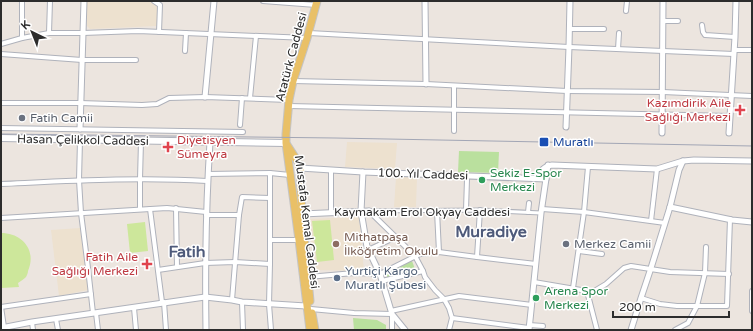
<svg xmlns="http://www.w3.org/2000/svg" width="753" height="331" viewBox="0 0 753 331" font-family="'Varela Round',sans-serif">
<rect width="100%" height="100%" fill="#ece5df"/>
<g fill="#ede1cf">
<path d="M151 1 158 6 157 26 90 29 87 26V2Z"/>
<path d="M347 142 397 143 395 169 345 167Z"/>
<path d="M396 177H417L416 207H394Z"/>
<path d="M359 217 364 271 313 270 309 219Z"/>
<path d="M80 228 88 290 59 296 51 230Z"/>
</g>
<g fill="#bae09e">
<path d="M459 151 499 152 498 173 458 172Z"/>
<path d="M412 261 415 269 387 278 386 272Z"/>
<path d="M353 318 377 320 386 325V330H354Z"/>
</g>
<g fill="#cde79b">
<path d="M330 220 334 260 317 262 312 221Z"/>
<path d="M145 222 148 251 130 253 127 224Z"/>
<path d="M1 233C22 233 37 250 28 271 28 273 27 275 26 277 24 279 21 281 18 283L19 287 1 288Z"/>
</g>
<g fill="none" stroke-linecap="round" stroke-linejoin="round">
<defs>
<path id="pedestrian" d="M369 211 480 210 541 213"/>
<g id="minor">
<path d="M154 1 160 5 159 32"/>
<path d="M263 1 316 5"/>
<path d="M626 11 627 1"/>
<path d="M663 21H678"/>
<path d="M702 25 703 32 705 35 735 37"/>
<path d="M569 29H604"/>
<path d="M49 33 50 1"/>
<path d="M309 33 569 47 734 54"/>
<path d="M22 38V1"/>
<path d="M1 44 22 38 49 33H83L138 31 307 38"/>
<path d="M618 49 619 33"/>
<path d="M734 50H752"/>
<path d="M185 51 186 33"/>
<path d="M1 54 82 60H136"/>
<path d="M293 81 426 84 567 91 663 92 752 96"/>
<path d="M250 98 256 36"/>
<path d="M1 103H80L142 105 157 104 169 98 205 97 289 100"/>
<path d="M289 106 730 116"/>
<path d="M240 125 242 98"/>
<path d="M1 128 243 132"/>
<path d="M454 131V86"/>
<path d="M80 140 79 180 81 213 88 268 93 313"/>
<path d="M270 173V264L269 304 271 330"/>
<path d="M208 174 270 173 290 175"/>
<path d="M1 184C70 181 138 177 207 181"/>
<path d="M176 208 177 267"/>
<path d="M140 209V179L141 141"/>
<path d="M150 209 162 302"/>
<path d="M542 209 584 212 665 223"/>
<path d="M466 210 467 179"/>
<path d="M369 211 415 256 423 271 425 277 435 290 444 299 449 308 452 318 449 330"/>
<path d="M437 211 439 252"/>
<path d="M331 212V171"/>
<path d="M528 212 529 203"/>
<path d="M206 215H239"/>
<path d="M1 218 167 208 206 212"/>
<path d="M651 221 657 169"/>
<path d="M270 240H299"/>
<path d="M368 250 396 237"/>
<path d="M579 251 602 254"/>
<path d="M477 257 480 210"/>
<path d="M158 270 205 263 235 262 270 264"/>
<path d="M308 277 354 273 380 274 420 254 439 252 477 257 536 264"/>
<path d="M382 281 423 271"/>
<path d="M534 282 581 290 588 295 596 290 606 284 624 268 631 266 670 272 729 274"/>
<path d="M573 288 584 212 588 167"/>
<path d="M752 291V311"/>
<path d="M588 295 597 330"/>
<path d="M641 298 660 304 677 306H727L730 219"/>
<path d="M232 300 239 215 242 197 270 198"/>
<path d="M164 302 166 330"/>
<path d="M242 302 243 330"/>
<path d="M1 307 91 294"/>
<path d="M1 307 4 327"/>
<path d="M134 308 136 330"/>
<path d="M311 309 354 313 392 314V330"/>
<path d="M391 311 459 296 532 305"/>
<path d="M96 313 98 330"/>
<path d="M452 318 529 328"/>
<path d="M56 319 58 330"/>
<path d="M32 322 33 330"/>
<path d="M529 325 543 326"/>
<path d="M675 330 688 323 697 306 705 273 706 247"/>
</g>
<g id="tertiary">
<path d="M425 1 426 84"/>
<path d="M205 97 214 1"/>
<path d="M566 127 569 47 570 1"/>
<path d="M80 129 84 1"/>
<path d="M662 133 663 1"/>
<path d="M729 133 735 37 736 1"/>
<path d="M300 168 363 172 546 179"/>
<path d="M363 172 361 211 367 247 380 274 392 314 405 330"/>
<path d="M536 178C540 172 544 166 552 165L657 169 683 161 694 160 752 161"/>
<path d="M670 207 732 220 752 222"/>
<path d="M302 214 369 211"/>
<path d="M1 328 32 322 205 297 232 300 242 302 306 306"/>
<path d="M206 330C205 267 206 204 210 142"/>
<path d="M529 330 541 213 548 165"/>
<path d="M631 330 641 298 651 268 670 207 679 170 683 161"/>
</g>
<path id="secondary" d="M1 138 286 143"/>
<g id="primary">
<path d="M287 145 298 162 300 168 302 214 310 301"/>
<path d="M312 313 315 330"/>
<path d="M310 330 299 240 286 143V134L289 100 293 81 307 38 317 1"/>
</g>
</defs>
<use href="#pedestrian" stroke="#afb2bb" stroke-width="5"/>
<use href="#minor" stroke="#afb2bb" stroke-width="6"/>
<use href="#tertiary" stroke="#afb2bb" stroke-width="7"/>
<use href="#secondary" stroke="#afb2bb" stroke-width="8"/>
<use href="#primary" stroke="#c4c4c4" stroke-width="9"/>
<use href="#pedestrian" stroke="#fff" stroke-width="3"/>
<use href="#minor" stroke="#fff" stroke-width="4"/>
<use href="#tertiary" stroke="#fff" stroke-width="5"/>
<use href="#secondary" stroke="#fff" stroke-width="6"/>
<use href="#primary" stroke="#e9c067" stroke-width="7"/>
<path stroke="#a2a6b5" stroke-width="1" d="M1 134 335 138 752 146"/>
</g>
<g fill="#e0444e" stroke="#fff" stroke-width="1.5">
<path d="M738 104h4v4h4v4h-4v4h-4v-4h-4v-4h4z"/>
<path d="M166 141h4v4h4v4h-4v4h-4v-4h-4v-4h4z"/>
<path d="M145 258h4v4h4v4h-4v4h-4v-4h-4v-4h4z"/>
</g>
<g fill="#6b7280" stroke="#fff" stroke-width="1.5">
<circle cx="22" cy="118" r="4"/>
<circle cx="566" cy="244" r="4"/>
</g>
<rect fill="#1a4fb4" stroke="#fff" stroke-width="1.5" x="539" y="137" width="10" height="10" rx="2"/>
<g fill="#2e9e5b" stroke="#fff" stroke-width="1.5">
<circle cx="482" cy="180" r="4"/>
<circle cx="536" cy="298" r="4"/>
</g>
<circle fill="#8d6e63" stroke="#fff" stroke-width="1.5" cx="336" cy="244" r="4"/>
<circle fill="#5c6f8a" stroke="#fff" stroke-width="1.5" cx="337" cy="278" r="4"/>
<g text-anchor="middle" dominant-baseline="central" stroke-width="3" stroke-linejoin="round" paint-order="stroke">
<g font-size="12" fill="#2c2c2c" stroke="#fff">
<text transform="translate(291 57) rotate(-75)">Atatürk Caddesi</text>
<text transform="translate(83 140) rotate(1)">Hasan Çelikkol Caddesi</text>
<text transform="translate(423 174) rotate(2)">100. Yıl Caddesi</text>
<text x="422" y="212">Kaymakam Erol Okyay Caddesi</text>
<text transform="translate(307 222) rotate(83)">Mustafa Kemal Caddesi</text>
</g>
<g font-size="12" fill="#be3a42" stroke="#fff" text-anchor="end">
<text x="731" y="103">Kazımdirik Aile<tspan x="731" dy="14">Sağlığı Merkezi</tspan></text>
<text x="177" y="140" text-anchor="start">Diyetisyen<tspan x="177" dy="14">Sümeyra</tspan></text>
<text x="138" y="257">Fatih Aile<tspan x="138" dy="14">Sağlığı Merkezi</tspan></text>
</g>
<g font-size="12" fill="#5b616d" stroke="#fff" text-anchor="start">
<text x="30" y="118">Fatih Camii</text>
<text x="574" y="244">Merkez Camii</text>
</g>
<g font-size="12" fill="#164399" stroke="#fff" text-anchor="start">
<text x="553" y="142">Muratlı</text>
</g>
<g font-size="12" fill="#27864d" stroke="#fff" text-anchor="start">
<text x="490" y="173">Sekiz E-Spor<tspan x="490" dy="14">Merkezi</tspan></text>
<text x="544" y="291">Arena Spor<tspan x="544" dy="14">Merkezi</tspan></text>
</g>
<g font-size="12" fill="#785e54" stroke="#fff" text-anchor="start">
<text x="344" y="237">Mithatpaşa<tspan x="344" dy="14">İlköğretim Okulu</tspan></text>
</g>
<g font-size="12" fill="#4e5e75" stroke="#fff" text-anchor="start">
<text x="345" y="271">Yurtiçi Kargo<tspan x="345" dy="14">Muratlı Şubesi</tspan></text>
</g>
<g font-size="16" font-weight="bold" fill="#4e5a7a" stroke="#fff">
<text x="491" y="232">Muradiye</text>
<text x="187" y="252">Fatih</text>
</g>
</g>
<rect width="753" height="331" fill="none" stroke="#2c2c2c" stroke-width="4"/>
<g transform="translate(32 32) rotate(317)" stroke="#ffffff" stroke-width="3" paint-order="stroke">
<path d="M0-3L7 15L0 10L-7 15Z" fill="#2c2c2c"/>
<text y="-6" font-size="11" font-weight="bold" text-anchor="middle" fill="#2c2c2c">K</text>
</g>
<path d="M613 311v6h116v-6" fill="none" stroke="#2c2c2c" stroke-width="2"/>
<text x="619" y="311" font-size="12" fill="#2c2c2c" stroke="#ffffff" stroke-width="3" paint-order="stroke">200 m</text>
</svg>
